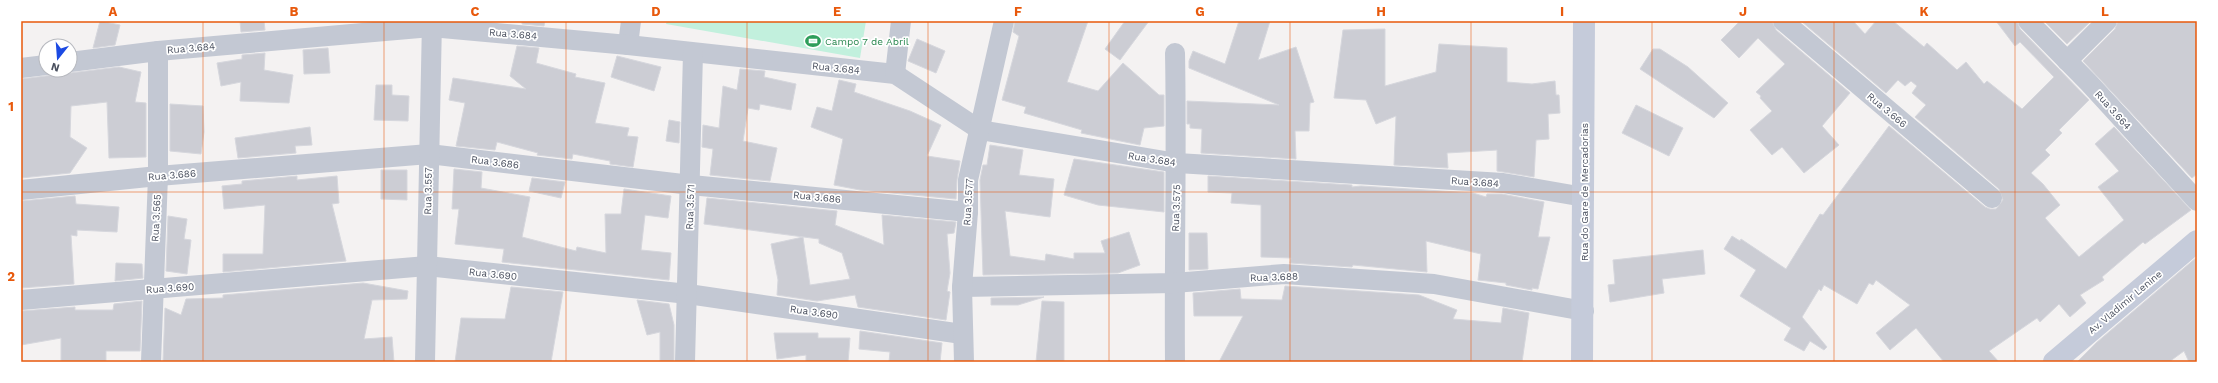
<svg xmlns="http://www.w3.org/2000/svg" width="2218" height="383" viewBox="0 0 2218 383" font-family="'Work Sans',sans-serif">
<rect width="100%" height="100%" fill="#f4f2f2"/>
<path fill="#c2f0dd" d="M667 21H866L860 58 666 24Z"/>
<g fill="#cccdd4" stroke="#d6d7dd">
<path d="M100 21 120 25 115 45 93 48Z"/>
<path d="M240 21H264L265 30 241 32Z"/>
<path d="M522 21H545L544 26 522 24Z"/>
<path d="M1015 21H1088L1067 82 1098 91 1123 63 1159 95H1164V126L1144 128 1140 145 1081 133 1082 130 1024 113 1026 107 1002 100 1019 36 1013 32Z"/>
<path d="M1125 21H1149L1120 60 1105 49Z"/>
<path d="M1239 21H1270L1258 60 1296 47 1314 102 1310 103 1309 131H1295L1296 159 1201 153 1202 129 1190 128V124H1187V101L1279 105 1189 68V61L1193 51 1225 64Z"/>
<path d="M1740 21H1772L1776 30 1850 93 1822 126 1839 145 1804 173 1782 147 1772 155 1750 130 1772 111 1760 98 1761 96 1756 92 1785 64 1758 38 1739 58 1721 40Z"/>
<path d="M1801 21H1853L1865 34 1876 21H1893L1924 47 1927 43 1957 70 1966 62 1984 84 1987 81 2022 109 2054 77 2020 42 2015 46 1996 21H2017L2020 29 2089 100 2059 130 2062 133 2045 150 2050 155 2031 173 2043 184 2060 205 2045 218 2079 257 2124 220 2098 187 2119 171 2095 144 2114 127 2191 210 2145 244 2143 242 2102 277 2104 280 2080 295 2086 303 2070 317 2059 304 2040 322 2037 318 1989 351 1999 362H1944L1916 328 1890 350 1876 333 1910 305 1876 280 1873 285 1869 283 1857 304 1824 285 1821 291 1819 289 1802 317 1827 347 1824 350 1810 341 1804 351 1784 340 1791 328 1740 296 1756 270 1724 249 1732 236 1740 241 1741 239 1786 269 1820 214 1823 215 1889 126 1985 207 1990 209H1996L2003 200 1999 189 1915 117 1926 105 1912 93 1917 86 1911 81 1905 86 1898 80 1886 93Z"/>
<path d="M2044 21H2091L2067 44Z"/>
<path d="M2118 21H2197V174L2192 178 2083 61 2115 29Z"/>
<path d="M1385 29V86L1436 72 1439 44 1507 48V82L1532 84 1555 81 1556 95H1559L1560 113 1548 114 1549 139 1536 140 1534 177 1497 171V150L1447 153 1448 168 1394 165 1396 116 1376 124 1366 100 1334 98 1343 30Z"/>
<path d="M917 39 945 51 936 73 908 61Z"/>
<path d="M517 46 539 48 536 63 576 74 575 77 605 83 595 123 629 128 627 136 638 137 633 167 610 164V161L573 154 572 159 537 155 538 153 497 142 495 150 456 146 465 103 449 100 453 78 526 89 510 76Z"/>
<path d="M328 48 330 73 304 74 303 50Z"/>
<path d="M1653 49H1660L1688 67 1728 103 1714 118 1640 69Z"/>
<path d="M265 53 264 70 293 75 289 103 240 101 241 82 221 86 217 63 242 59V55Z"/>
<path d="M617 56 661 67 654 91 611 77Z"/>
<path d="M119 67 141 72 135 102 146 103V157L109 158 107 102 71 106 70 137 87 148 70 173 21 178V79Z"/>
<path d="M740 69 765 71 764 77 796 84 791 110 760 104 759 110 748 108 743 141 777 148 770 181 710 175 713 149 702 147 703 125 719 128 723 86 737 90Z"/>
<path d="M839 80 856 84 854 92 910 111 941 125 927 156 960 161 957 180 956 199 860 190 834 185 843 139 811 127 817 107 832 111Z"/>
<path d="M376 85H392V95L409 96 408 121 374 120Z"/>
<path d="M170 104 203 106 204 132 201 154 170 151Z"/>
<path d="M1636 105 1683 128 1669 156 1622 133Z"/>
<path d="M669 120 680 122 679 143 666 141Z"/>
<path d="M310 127 312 145 295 146 296 153 238 158 235 138Z"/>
<path d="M990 145 1023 150 1019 175 1054 179 1050 217 1005 211 1010 256 1045 261 1046 254 1074 259V253H1105L1101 241 1129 232 1140 265 1118 273 983 275 980 180 983 165H987Z"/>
<path d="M1074 159 1164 172V212L1098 205 1064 195Z"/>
<path d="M454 169 482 172 481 188 530 197 522 237 576 251 577 247 606 253 605 214H621L624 189 671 196 668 218 645 215 641 250 671 253 669 280 502 262 504 249 455 244 459 209H452Z"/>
<path d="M381 170H407V200L381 199Z"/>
<path d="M297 176V180L337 176 339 203 332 204 346 261 223 272V254H263L265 205 224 209 222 186 242 184V181Z"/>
<path d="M1208 176 1352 185V187L1361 186 1473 193 1486 197 1487 194H1502L1544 202 1538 237H1550L1538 289 1532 288V290L1506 285V283L1478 280 1481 254 1426 241 1427 272 1353 265 1352 267 1290 263 1291 258 1261 257V205L1231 203 1232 193 1208 192Z"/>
<path d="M532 178 565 182 561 198 529 191Z"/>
<path d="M75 196 76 204 119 207 117 232 77 230V236L71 235 74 284 21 288V201Z"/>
<path d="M707 198 837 211 835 225 884 245 882 215 956 222 954 233 947 234 950 273 947 291 950 292 946 320 858 307 855 295 817 301 777 295 778 280 771 244 803 237 810 285 850 279 842 253 819 243V239L704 224Z"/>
<path d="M168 216 187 219 184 239 191 240 187 274 166 271Z"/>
<path d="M1189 233H1207L1208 269 1189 270Z"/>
<path d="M1703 250 1705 274 1662 279 1664 293 1610 302 1608 285 1615 284 1613 260Z"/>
<path d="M2197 257V362H2189L2184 351 2169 362H2077L2096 343Z"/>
<path d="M116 263 142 264 143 278 115 281Z"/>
<path d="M363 283 408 291 407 299 372 300 364 339 392 337 394 362H163L165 308 181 315 186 299 223 298V295Z"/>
<path d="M1285 286 1419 295 1457 310 1453 319 1501 323 1503 308 1529 313 1522 362H1219L1243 316H1194L1193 293 1240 289 1241 299 1282 300Z"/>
<path d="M511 287 563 292 551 362H455L461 318 505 319Z"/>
<path d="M1044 297 1018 305H991V298Z"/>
<path d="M637 300 669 304 674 325V362H660V332L647 335Z"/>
<path d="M142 301 140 351H106V362H61V338L21 345V311L75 307V310H113L114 304Z"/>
<path d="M1042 301 1064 302V362H1036Z"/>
<path d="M860 331 942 343 940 362H889L890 352 859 349Z"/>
<path d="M774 333H818V338H850L848 362H806V355L777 359Z"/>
</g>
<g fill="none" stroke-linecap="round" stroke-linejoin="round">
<g stroke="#c3c8d3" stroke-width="20">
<path d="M1783 21 1992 198"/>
<path d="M2028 21 2089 83 2197 201"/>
<path d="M628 45 631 21"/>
<path d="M1175 53C1177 156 1174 259 1175 362"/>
<path d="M2067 61 2107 21"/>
<path d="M70 62 158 51 431 27 628 45 895 74 980 130 1177 163 1503 183 1584 197"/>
<path d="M21 68 46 65"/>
<path d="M895 74 901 21"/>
<path d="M21 190 158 176 429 154 691 185 968 212"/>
<path d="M962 287 1174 283 1284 274 1434 284 1584 311"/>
<path d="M21 300 427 266 688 294 962 334"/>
<path d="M151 362 158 176V51"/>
<path d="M425 362 432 21"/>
<path d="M685 362 693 53"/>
<path d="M964 362 962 287 968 212V180L1004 21"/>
</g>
<g stroke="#c5cbda" stroke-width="22">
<path d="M1582 362 1584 21"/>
<path d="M2054 362 2197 241"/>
</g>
</g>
<path fill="none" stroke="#e8590c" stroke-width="1" stroke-opacity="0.55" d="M203 21V362M384 21V362M566 21V362M747 21V362M928 21V362M1109 21V362M1290 21V362M1471 21V362M1652 21V362M1834 21V362M2015 21V362M21 192H2197"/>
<defs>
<symbol id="stadium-bare" viewBox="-9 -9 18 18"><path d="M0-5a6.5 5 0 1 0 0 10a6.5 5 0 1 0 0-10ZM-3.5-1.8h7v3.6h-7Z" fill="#2e9e5b" stroke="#fff" stroke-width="2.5" paint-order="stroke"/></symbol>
</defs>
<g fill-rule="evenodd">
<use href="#stadium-bare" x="802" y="30" width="22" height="22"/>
</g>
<g text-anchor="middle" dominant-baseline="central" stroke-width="3.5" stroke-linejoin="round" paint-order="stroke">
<g font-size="10" fill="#4a505f" stroke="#fff">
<text transform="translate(513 34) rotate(5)">Rua 3.684</text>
<text transform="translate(191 48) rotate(-5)">Rua 3.684</text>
<text transform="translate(836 68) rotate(6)">Rua 3.684</text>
<text transform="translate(1887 110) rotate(40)">Rua 3.666</text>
<text transform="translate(2113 110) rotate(48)">Rua 3.664</text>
<text transform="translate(1152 159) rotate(9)">Rua 3.684</text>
<text transform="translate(495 162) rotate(7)">Rua 3.686</text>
<text transform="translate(172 175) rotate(-5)">Rua 3.686</text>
<text transform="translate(1475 182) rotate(4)">Rua 3.684</text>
<text transform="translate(428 191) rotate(-89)">Rua 3.557</text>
<text transform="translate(1584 192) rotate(-90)">Rua do Gare de Mercadorias</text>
<text transform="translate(817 197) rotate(6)">Rua 3.686</text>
<text transform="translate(968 202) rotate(-87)">Rua 3.577</text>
<text transform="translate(690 207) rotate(-88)">Rua 3.571</text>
<text transform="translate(1176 208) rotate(-88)">Rua 3.575</text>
<text transform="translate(156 218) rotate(-87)">Rua 3.565</text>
<text transform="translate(493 274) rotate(6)">Rua 3.690</text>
<text transform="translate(1274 277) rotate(-2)">Rua 3.688</text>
<text transform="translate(170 288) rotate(-4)">Rua 3.690</text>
<text transform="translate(2125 302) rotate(-40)">Av. Vladimir Lenine</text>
<text transform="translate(814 312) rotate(8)">Rua 3.690</text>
</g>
<g font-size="10" fill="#27864d" stroke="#fff" text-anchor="start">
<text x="825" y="41">Campo 7 de Abril</text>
</g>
</g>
<rect width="2218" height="383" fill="none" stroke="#ffffff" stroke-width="44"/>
<g transform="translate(58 58) rotate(197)"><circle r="19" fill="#ffffff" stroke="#b7b9bf"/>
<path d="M0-3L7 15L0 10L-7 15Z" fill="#1c4ae3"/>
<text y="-6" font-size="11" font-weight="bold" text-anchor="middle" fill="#4a505f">N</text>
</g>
<rect x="22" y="22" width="2174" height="339" fill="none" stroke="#e8590c" stroke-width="1.5"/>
<g font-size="13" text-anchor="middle" font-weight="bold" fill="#e8590c">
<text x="113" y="16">A</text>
<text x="294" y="16">B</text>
<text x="475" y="16">C</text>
<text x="656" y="16">D</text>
<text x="837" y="16">E</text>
<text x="1018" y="16">F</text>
<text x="1200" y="16">G</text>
<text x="1381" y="16">H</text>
<text x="1562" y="16">I</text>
<text x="1743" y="16">J</text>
<text x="1924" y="16">K</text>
<text x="2105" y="16">L</text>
<text x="11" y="111">1</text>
<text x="11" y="281">2</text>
</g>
</svg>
